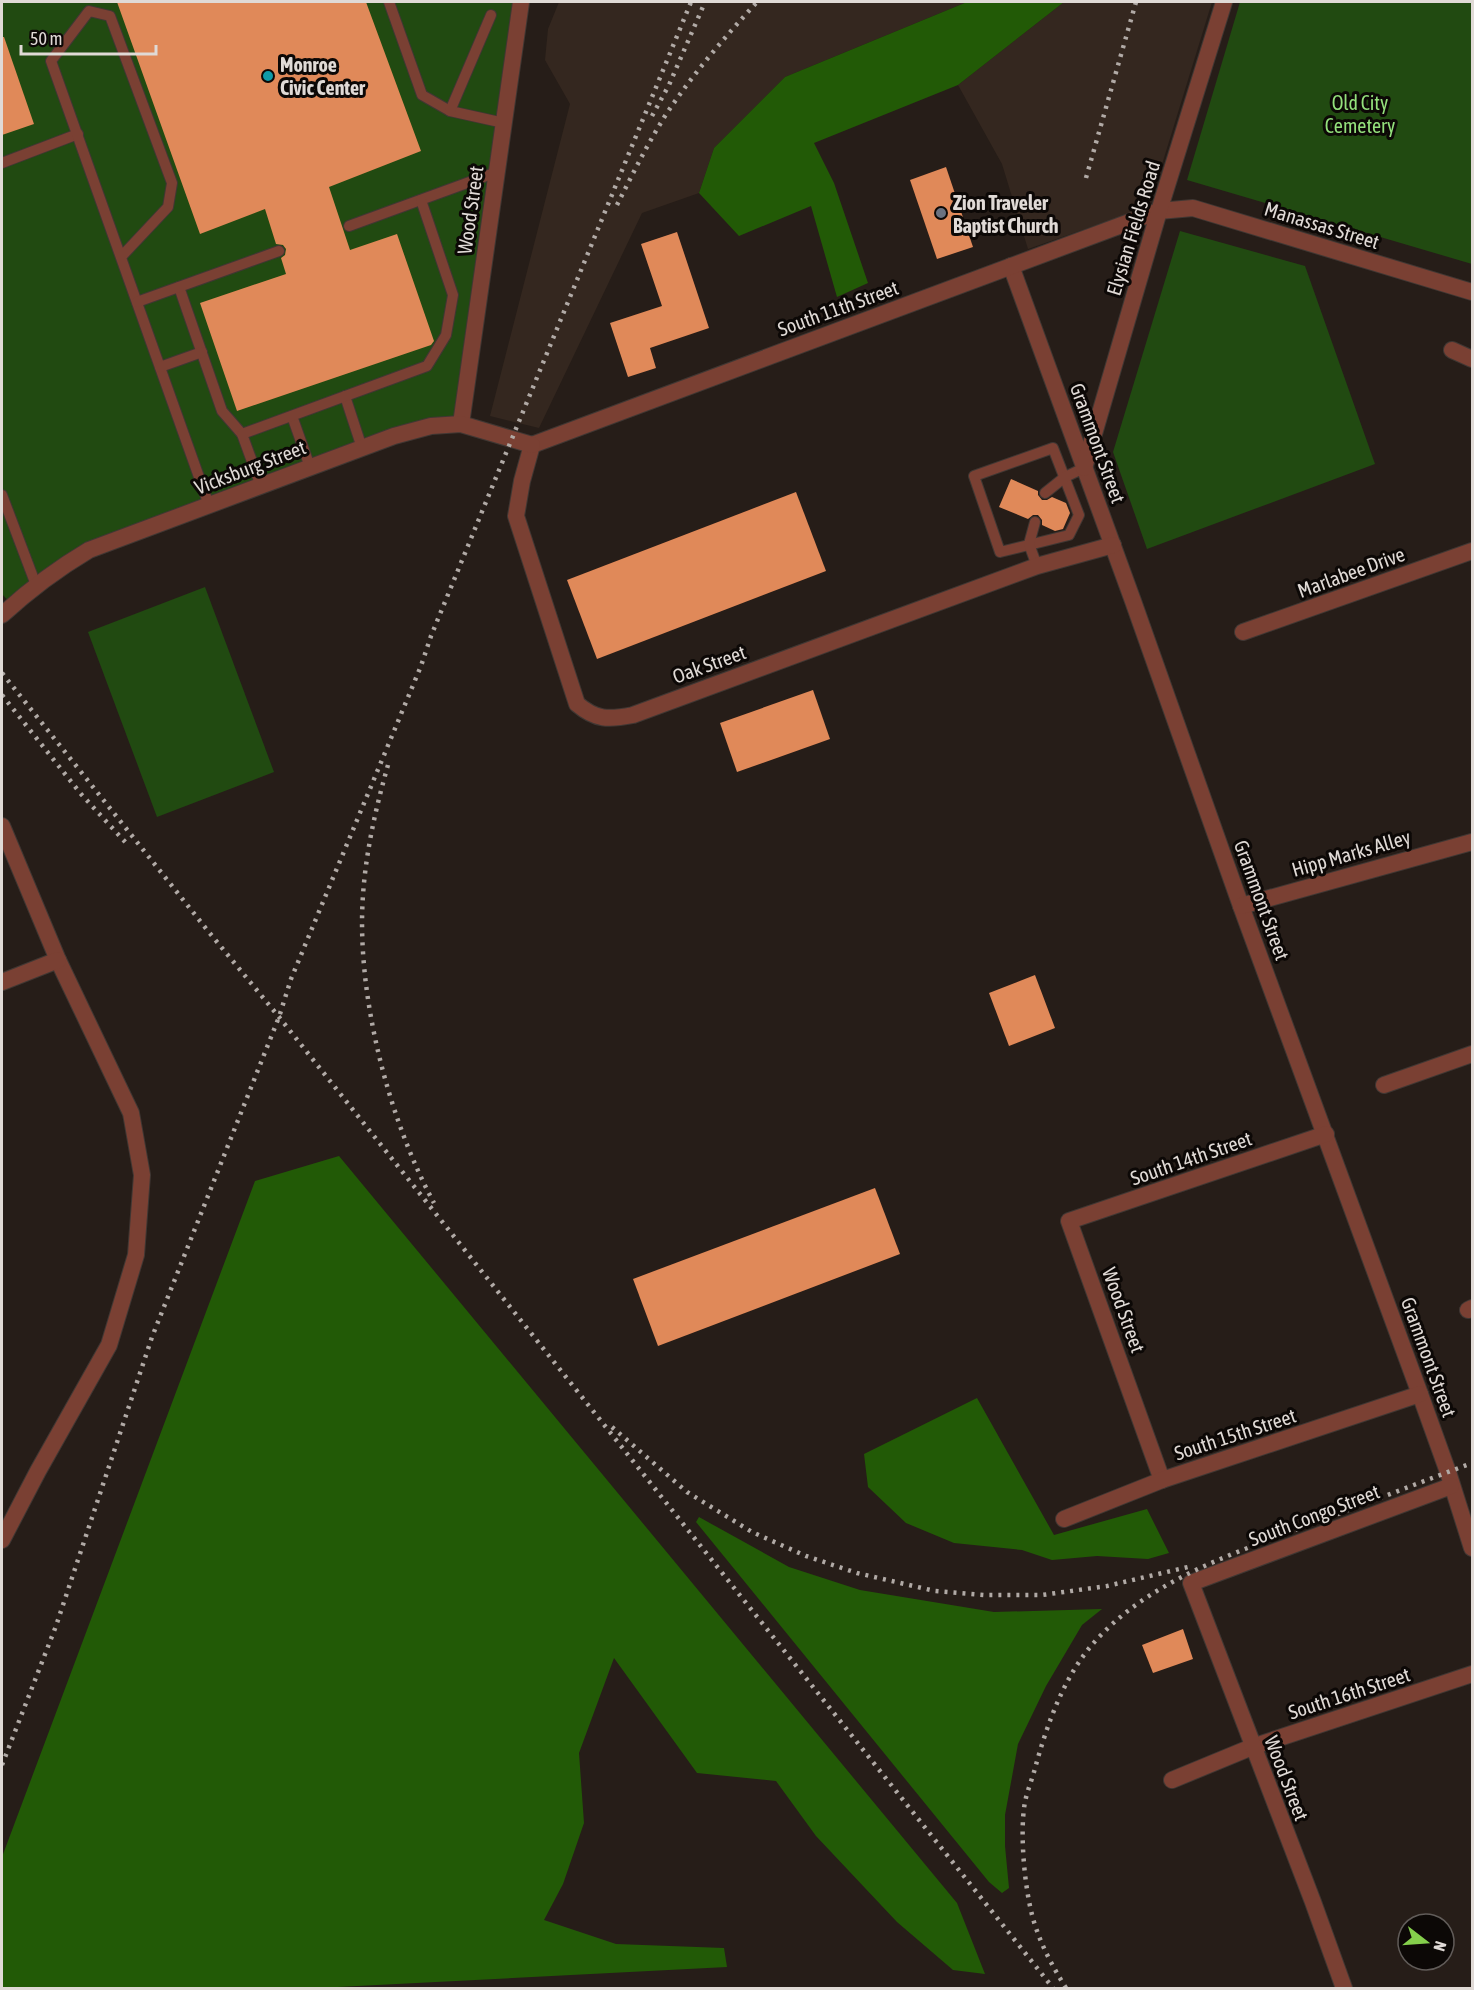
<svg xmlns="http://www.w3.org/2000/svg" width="1474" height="1990" viewBox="0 0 1474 1990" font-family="'Asap Condensed',sans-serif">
<rect width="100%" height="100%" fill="#261d18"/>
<g fill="#34271f">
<path d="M559 2H967L785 77 714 148 699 193 642 213 539 428 490 416 570 104 545 60 548 29Z"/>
<path d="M1064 2H1212L1155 187 1149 201 1140 209 1131 213 1028 249 1002 164 958 85Z"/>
</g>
<g fill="#214a11">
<path d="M2 2H521L461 424 431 426 89 550 12 605 2 594Z"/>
<path d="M1240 2H1472V264L1187 180Z"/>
<path d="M1180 231 1305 266 1375 464 1147 549 1113 452Z"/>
<path d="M205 587 274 772 157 817 88 632Z"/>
</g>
<g fill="#225a06">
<path d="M967 2H1064L958 85 814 143 834 183 868 283 837 297 811 206 739 236 699 193 714 148 785 77Z"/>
<path d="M339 1156 957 1903 985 1974 953 1970 897 1922 816 1836 776 1781 697 1773 614 1658 579 1753 584 1823 563 1884 544 1920 616 1944 724 1948 727 1967 318 1988H2V1857L255 1181Z"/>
<path d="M977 1398 1054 1535 1147 1509 1169 1553 1148 1559 1097 1556 1052 1560 1022 1550 954 1543 906 1523 868 1487 864 1454Z"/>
<path d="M699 1517 789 1567 860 1590 994 1612 1102 1609 1082 1625 1046 1686 1018 1744 1005 1815V1846L1009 1888 1002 1893 989 1882 696 1522Z"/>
</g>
<g fill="#e08959">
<path d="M117 2H366L421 151 329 187 350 250 397 234 434 341 431 345 237 411 200 303 286 274 281 258 285 255 286 249 283 245 276 244 265 209 200 234Z"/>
<path d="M2 37H4L34 124 2 135Z"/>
<path d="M946 167 973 247 937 259 910 180Z"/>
<path d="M677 232 709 328 650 348 656 368 628 377 610 323 662 306 641 244Z"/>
<path d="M1011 479 1038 491V495L1042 500H1047L1052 497 1066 503 1070 513 1063 529 1055 531 1042 525V520L1038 515H1033L1028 519 999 507Z"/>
<path d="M796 492 826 571 597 659 567 580Z"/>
<path d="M813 690 830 739 737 772 720 723Z"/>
<path d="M1035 975 1055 1028 1009 1046 989 993Z"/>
<path d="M875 1188 900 1254 658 1346 633 1279Z"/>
<path d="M1183 1629 1193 1659 1153 1673 1142 1645Z"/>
</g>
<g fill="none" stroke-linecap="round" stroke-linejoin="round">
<defs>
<g id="service">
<path d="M389 2 422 95 450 111 504 123"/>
<path d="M450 111 491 15"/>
<path d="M2 163 78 134"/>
<path d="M349 226 497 172"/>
<path d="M121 257 168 207 172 183 110 16 89 11 51 61 209 505"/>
<path d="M179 287 222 411 242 434"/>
<path d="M137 302 279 251"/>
<path d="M160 367 202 352"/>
<path d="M345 396 362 448"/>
<path d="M292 416 310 467"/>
<path d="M1053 448 1079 515 1069 535 1000 552 974 476Z"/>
<path d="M261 486 242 434 427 366 446 335 453 295 421 200"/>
<path d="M1045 493 1065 477 1084 468"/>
<path d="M2 495 36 585"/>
<path d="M1035 522 1029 544 1037 566"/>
</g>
<g id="minor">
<path d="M1011 266 1133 601 1241 906 1420 1394 1448 1472 1472 1548"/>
<path d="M1452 350 1472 359"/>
<path d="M461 424 521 2"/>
<path d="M532 445 1159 211 1193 208 1472 292"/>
<path d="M532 445 522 481 516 516 577 704C596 720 608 720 633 715L1037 566 1113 545"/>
<path d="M1084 468 1159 211 1224 2"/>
<path d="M2 615C29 590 57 569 89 550L394 436 431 426 461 424 532 445"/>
<path d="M1243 632 1472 551"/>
<path d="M2 826 58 960 131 1113 142 1175 136 1255 109 1345 38 1471 2 1540"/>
<path d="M1241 906 1472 842"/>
<path d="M2 982 58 960"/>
<path d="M1384 1085 1472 1054"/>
<path d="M1468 1310 1472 1308"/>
<path d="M1162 1480 1069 1221 1326 1134"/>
<path d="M1064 1519 1162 1480 1420 1394"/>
<path d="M1172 1780 1252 1747 1472 1674"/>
<path d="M1344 1988 1313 1902 1191 1583 1451 1486"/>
</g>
</defs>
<use href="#service" stroke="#403733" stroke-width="12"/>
<use href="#minor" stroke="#403733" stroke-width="18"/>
<use href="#service" stroke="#7a4033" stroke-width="10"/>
<use href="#minor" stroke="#7a4033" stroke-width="16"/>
<g stroke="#b1aaa6" stroke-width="4.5" stroke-dasharray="3 6" stroke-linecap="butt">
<path d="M652 116 669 85 705 2"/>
<path d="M1086 178 1136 2"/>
<path d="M617 205C632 175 647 145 665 116 692 75 724 38 757 2"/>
<path d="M2 673 208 931 279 1017 1053 1988"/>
<path d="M2 695 81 794 127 844"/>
<path d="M388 765C376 807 366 851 363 895 356 993 388 1118 434 1203"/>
<path d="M612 1427 687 1492 752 1532 806 1556 857 1573 935 1591 984 1595H1042L1107 1586 1188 1567"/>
<path d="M2 1765 56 1626 152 1337 279 1017 291 979 421 666 431 636 691 2"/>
<path d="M1066 1988C1054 1969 1043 1949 1036 1928 1025 1898 1019 1833 1025 1802 1027 1792 1031 1782 1034 1772 1047 1724 1065 1671 1101 1635 1155 1579 1232 1554 1303 1527 1359 1506 1416 1484 1472 1463"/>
</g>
</g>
<circle fill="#0f9aa8" stroke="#0c0806" stroke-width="2" cx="268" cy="76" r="6"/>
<circle fill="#6b7280" stroke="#0c0806" stroke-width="2" cx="941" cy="213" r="6"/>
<g text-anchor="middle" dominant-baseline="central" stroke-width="6" stroke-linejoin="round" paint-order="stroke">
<g font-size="20" font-weight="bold" fill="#e0dad6" stroke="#0c0806" text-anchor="start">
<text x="280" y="64">Monroe<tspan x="280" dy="23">Civic Center</tspan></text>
<text x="953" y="202">Zion Traveler<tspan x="953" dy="23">Baptist Church</tspan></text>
</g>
<g font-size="20" fill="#94e17c" stroke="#0c0806">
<text x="1360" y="102">Old City<tspan x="1360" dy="23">Cemetery</tspan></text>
</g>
<g font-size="20" fill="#e0dad6" stroke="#0c0806">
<text transform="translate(470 210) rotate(-82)">Wood Street</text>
<text transform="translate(1322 225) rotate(17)">Manassas Street</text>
<text transform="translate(1133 228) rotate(-73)">Elysian Fields Road</text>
<text transform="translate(838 308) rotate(-20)">South 11th Street</text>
<text transform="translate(1098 443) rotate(70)">Grammont Street</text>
<text transform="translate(250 467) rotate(-21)">Vicksburg Street</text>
<text transform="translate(1351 572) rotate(-20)">Marlabee Drive</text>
<text transform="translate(709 664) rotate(-20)">Oak Street</text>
<text transform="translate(1351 853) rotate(-16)">Hipp Marks Alley</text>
<text transform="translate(1262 900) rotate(70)">Grammont Street</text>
<text transform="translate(1191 1158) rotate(-19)">South 14th Street</text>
<text transform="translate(1124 1310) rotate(70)">Wood Street</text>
<text transform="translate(1429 1357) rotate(70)">Grammont Street</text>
<text transform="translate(1235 1434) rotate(-18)">South 15th Street</text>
<text transform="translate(1314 1515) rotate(-21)">South Congo Street</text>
<text transform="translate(1349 1693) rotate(-18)">South 16th Street</text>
<text transform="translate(1287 1778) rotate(69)">Wood Street</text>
</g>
</g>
<rect width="1474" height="1990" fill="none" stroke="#e0dad6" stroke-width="6"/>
<g transform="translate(1426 1942) rotate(107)"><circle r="28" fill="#0c0806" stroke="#615c59" stroke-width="1.5"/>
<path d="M0-4.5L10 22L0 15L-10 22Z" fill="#85cf4c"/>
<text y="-9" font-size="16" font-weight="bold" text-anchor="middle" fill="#e0dad6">N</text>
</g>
<path d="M21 45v9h135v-9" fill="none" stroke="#e0dad6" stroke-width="3"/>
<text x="30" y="45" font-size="18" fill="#e0dad6" stroke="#0c0806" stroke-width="4.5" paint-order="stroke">50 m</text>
</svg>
